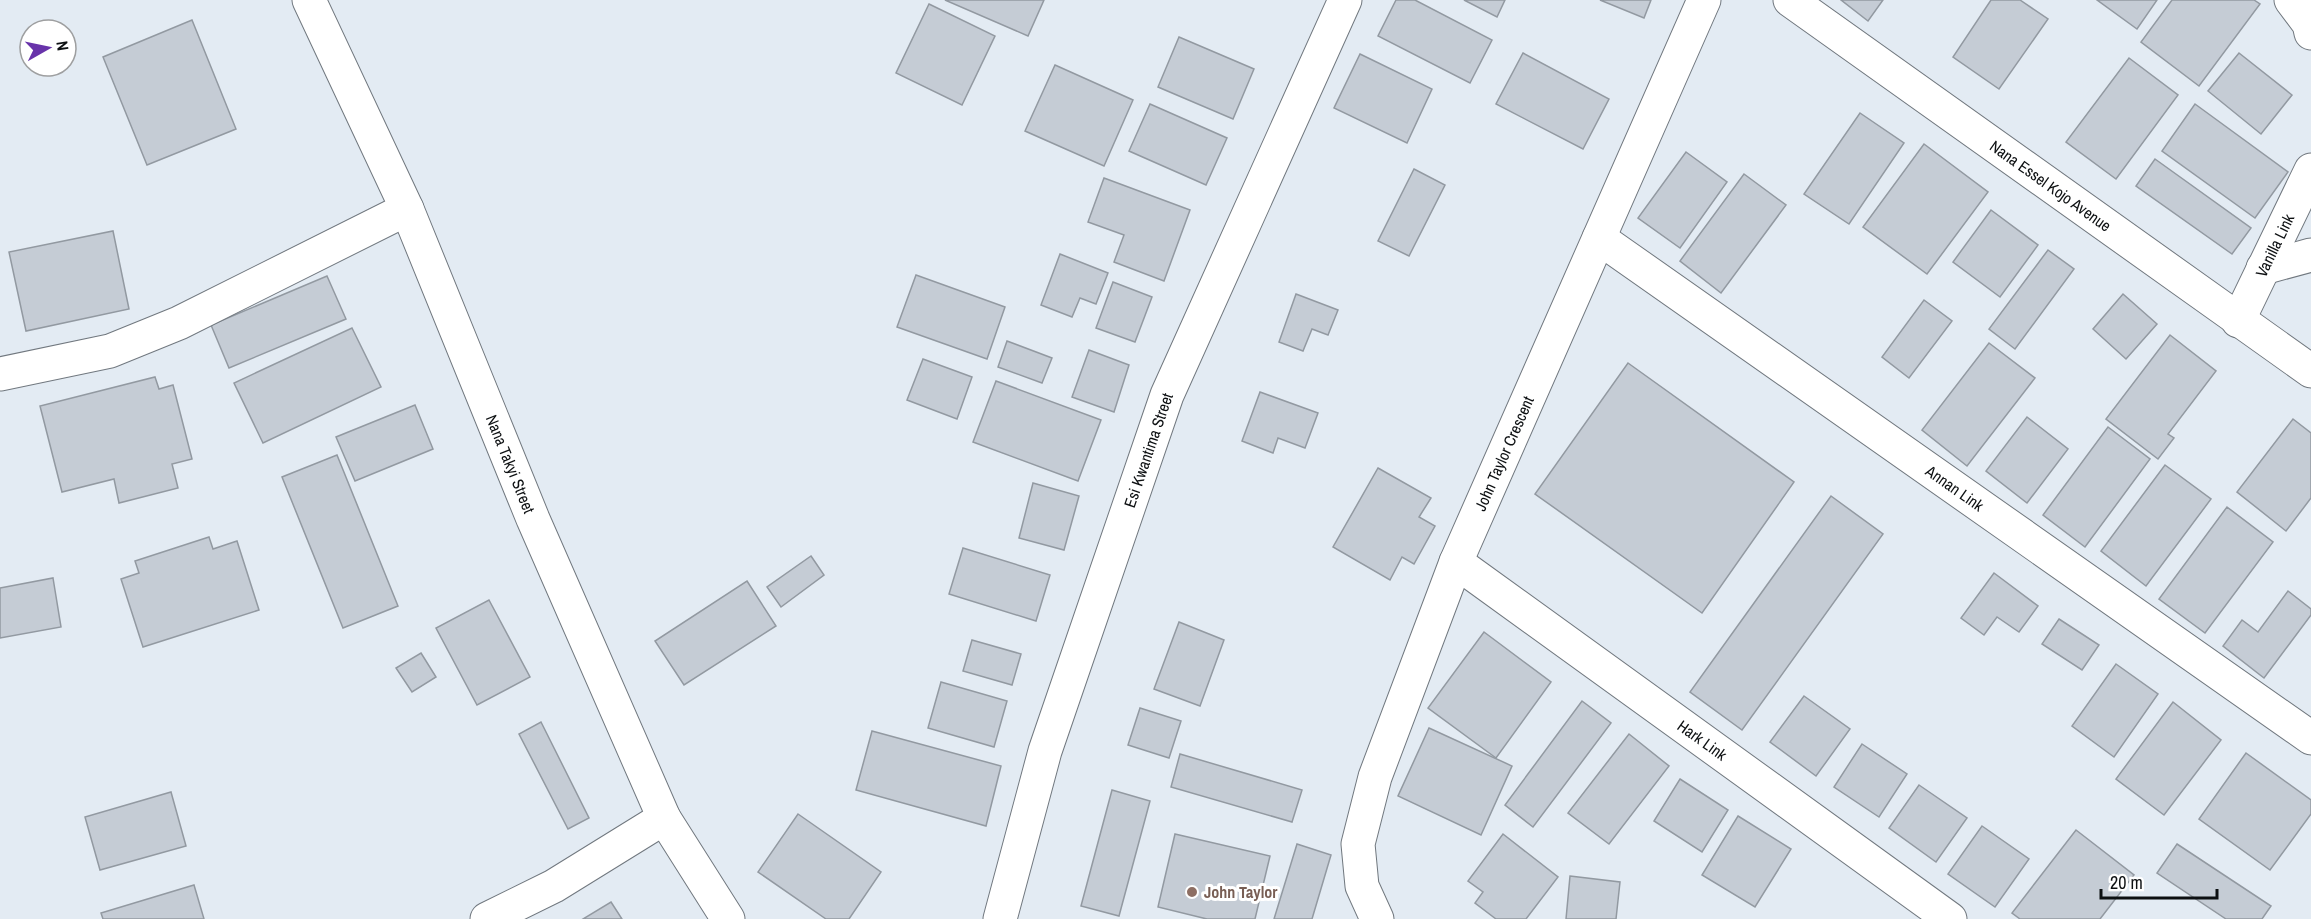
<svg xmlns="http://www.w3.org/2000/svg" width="2311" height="919" viewBox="0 0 2311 919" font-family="'Archivo Narrow',sans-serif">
<rect width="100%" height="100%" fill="#e3ebf3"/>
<g fill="#c5ccd5" stroke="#9299a1" stroke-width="1.5">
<path d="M945 0H1044L1028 36Z"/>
<path d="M1396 0H1415L1492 40 1470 83 1378 36Z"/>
<path d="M1464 0H1505L1497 17Z"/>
<path d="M1600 0H1651L1644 18Z"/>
<path d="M1841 0H1883L1868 21Z"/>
<path d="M1991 0H2020L2048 19 1999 89 1953 57Z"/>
<path d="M2097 0H2157L2137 29Z"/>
<path d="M2172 0H2254L2260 4 2199 86 2141 42Z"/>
<path d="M929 4 995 36 962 105 896 73Z"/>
<path d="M192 20 236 129 147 165 103 57Z"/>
<path d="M1179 37 1254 69 1233 119 1158 87Z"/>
<path d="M1523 53 1609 99 1583 149 1496 104Z"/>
<path d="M2239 53 2292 95 2261 134 2208 91Z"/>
<path d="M1360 54 1432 89 1407 143 1334 108Z"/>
<path d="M2129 58 2178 95 2116 179 2066 142Z"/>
<path d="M1055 65 1133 100 1104 166 1025 131Z"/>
<path d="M1150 104 1227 138 1206 185 1129 151Z"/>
<path d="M2195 104 2288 172 2255 218 2162 151Z"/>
<path d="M1860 113 1904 143 1849 224 1804 194Z"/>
<path d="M1924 144 1988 192 1927 274 1863 227Z"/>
<path d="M1686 152 1727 182 1680 248 1638 218Z"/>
<path d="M2155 159 2251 228 2232 254 2136 186Z"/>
<path d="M1414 169 1445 185 1409 256 1378 241Z"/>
<path d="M1744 174 1786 205 1721 293 1680 261Z"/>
<path d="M1104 178 1190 210 1164 281 1114 262 1124 235 1088 222Z"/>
<path d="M1991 210 2038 245 2000 297 1953 262Z"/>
<path d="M113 231 129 309 26 331 9 252Z"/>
<path d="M2048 250 2074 269 2015 349 1989 329Z"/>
<path d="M1060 254 1108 273 1096 304 1080 298 1072 317 1041 305Z"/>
<path d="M916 275 1005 307 987 359 897 327Z"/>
<path d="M327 276 346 319 229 368 211 325Z"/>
<path d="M1113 282 1152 297 1135 342 1096 328Z"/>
<path d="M1296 294 1338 310 1328 335 1312 329 1303 351 1279 342Z"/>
<path d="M2123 294 2157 324 2126 359 2093 329Z"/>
<path d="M1924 300 1952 321 1909 378 1882 357Z"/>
<path d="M352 328 381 387 263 443 234 383Z"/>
<path d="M2170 335 2216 371 2168 434 2174 438 2158 459 2106 419Z"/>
<path d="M1007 341 1052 358 1042 383 998 367Z"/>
<path d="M1989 343 2035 378 1967 466 1922 430Z"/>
<path d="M1089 350 1129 365 1114 412 1072 397Z"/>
<path d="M923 359 972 377 957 419 907 400Z"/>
<path d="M1628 363 1794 482 1702 613 1535 494Z"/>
<path d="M155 377 159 389 173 385 192 459 172 464 178 488 119 503 114 479 62 492 40 406Z"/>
<path d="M996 381 1101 420 1078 481 973 442Z"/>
<path d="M1260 392 1318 413 1305 448 1278 438 1273 453 1242 441Z"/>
<path d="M415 405 433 449 355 481 336 437Z"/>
<path d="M2027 417 2068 449 2027 503 1986 471Z"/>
<path d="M2293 419 2311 433V498L2286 531 2237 492Z"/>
<path d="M2108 427 2150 459 2085 547 2043 515Z"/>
<path d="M337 455 398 606 343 628 282 477Z"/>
<path d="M2165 465 2211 499 2146 586 2101 551Z"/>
<path d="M1378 468 1431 498 1419 517 1435 526 1414 564 1402 557 1390 580 1333 547Z"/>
<path d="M1033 483 1079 496 1064 550 1019 538Z"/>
<path d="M1831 496 1883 534 1742 730 1690 692Z"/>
<path d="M2227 507 2273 542 2205 633 2159 599Z"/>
<path d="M209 537 213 549 237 541 259 610 143 647 121 579 139 573 135 561Z"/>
<path d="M963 548 1050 575 1036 621 949 594Z"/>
<path d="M811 556 824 575 781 607 767 587Z"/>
<path d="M1994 573 2038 606 2019 632 1997 617 1984 635 1961 618Z"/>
<path d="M53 578 61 627 0 638V588Z"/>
<path d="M747 581 776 626 684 685 655 641Z"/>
<path d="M2288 591 2311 609V615L2264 678 2223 646 2242 620 2258 632Z"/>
<path d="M489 600 530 677 477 705 436 628Z"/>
<path d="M2059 619 2099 645 2082 670 2042 644Z"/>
<path d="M1179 622 1224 640 1200 706 1154 689Z"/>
<path d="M1484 632 1551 682 1496 758 1428 708Z"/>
<path d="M972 640 1021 654 1012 685 963 671Z"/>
<path d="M421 653 436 677 412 692 396 668Z"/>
<path d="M2116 664 2158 694 2114 757 2072 726Z"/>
<path d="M941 682 1007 701 994 747 928 728Z"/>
<path d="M1804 696 1850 729 1816 776 1770 742Z"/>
<path d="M1582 701 1611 723 1533 827 1505 805Z"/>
<path d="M2173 702 2221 740 2164 815 2116 779Z"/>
<path d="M1140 708 1181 721 1169 758 1128 745Z"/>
<path d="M541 722 589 818 568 829 519 734Z"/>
<path d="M1429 728 1512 766 1481 835 1398 796Z"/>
<path d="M872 731 1001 766 986 826 856 790Z"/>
<path d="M1629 734 1669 766 1609 844 1568 813Z"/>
<path d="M1862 744 1907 774 1879 817 1834 787Z"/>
<path d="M2246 753 2311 800V814L2270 870 2199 819Z"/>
<path d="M1180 754 1302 790 1292 822 1171 787Z"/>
<path d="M1680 779 1728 810 1702 852 1654 821Z"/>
<path d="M1919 785 1967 818 1936 862 1889 828Z"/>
<path d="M1112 790 1150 801 1119 916 1081 906Z"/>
<path d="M171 792 186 846 100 870 85 817Z"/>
<path d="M798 814 881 872 849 919H826L758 872Z"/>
<path d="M1738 816 1791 849 1755 907 1702 875Z"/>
<path d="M1982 826 2029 859 1995 907 1948 874Z"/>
<path d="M2076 830 2134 875 2100 919H2020L2012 913Z"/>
<path d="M1175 834 1270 856 1255 919H1207L1158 907Z"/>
<path d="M1503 834 1558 877 1526 919H1496L1475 903 1483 892 1468 881Z"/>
<path d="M1297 844 1331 855 1312 919H1274Z"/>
<path d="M2177 844 2271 906 2262 919H2226L2157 873Z"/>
<path d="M1570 876 1620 882 1616 919H1566Z"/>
<path d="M194 885 204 919H103L101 913Z"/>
<path d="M611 902 622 919H583Z"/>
</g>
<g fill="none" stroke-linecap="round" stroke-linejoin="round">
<defs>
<g id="minor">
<path id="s1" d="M309 0 407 209 533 519 664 818 728 919"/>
<path id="s2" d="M1790 0 2311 371"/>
<path d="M2291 0 2309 24 2311 33"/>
<path id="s3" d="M1599 238 2311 738"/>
<path d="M2263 268 2311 255"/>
<path id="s4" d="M2238 321 2311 170"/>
<path d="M0 374 110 351 179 323 407 209"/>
<path id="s5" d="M1456 562 1950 919"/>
<path d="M487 919 554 886 664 818"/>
<path id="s6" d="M1000 919 1045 751 1167 395 1345 0"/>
<path id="s7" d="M1377 919 1362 886 1358 844 1375 777 1456 562 1704 0"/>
</g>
</defs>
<use href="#minor" stroke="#71787f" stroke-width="35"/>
<use href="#minor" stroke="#fff" stroke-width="33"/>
</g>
<circle fill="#8d6e63" stroke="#fff" stroke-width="2" cx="1192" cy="892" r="6"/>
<g text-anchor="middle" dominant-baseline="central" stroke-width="6" stroke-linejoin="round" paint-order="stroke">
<g font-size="16" fill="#0d1012" stroke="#fff">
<text stroke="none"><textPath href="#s2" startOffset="320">Nana Essel Kojo Avenue</textPath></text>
<text stroke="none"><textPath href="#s4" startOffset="84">Vanilla Link</textPath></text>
<text stroke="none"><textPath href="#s6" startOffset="492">Esi Kwantima Street</textPath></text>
<text stroke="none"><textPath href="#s7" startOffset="496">John Taylor Crescent</textPath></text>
<text stroke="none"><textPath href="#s1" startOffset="506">Nana Takyi Street</textPath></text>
<text stroke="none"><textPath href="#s3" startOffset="435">Annan Link</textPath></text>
<text stroke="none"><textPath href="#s5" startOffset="304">Hark Link</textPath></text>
</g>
<g font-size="16" font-weight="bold" fill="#785e54" stroke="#fff" text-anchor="start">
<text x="1204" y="892">John Taylor</text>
</g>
</g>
<g transform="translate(48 48) rotate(81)"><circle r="28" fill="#ffffff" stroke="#9e9fa0" stroke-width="1.5"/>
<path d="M0-4.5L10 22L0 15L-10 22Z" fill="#6833aa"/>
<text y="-9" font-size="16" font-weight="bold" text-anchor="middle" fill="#0d1012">N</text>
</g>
<path d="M2101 889v9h116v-9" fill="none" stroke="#0d1012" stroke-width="3"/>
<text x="2110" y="889" font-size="18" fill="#0d1012" stroke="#ffffff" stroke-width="4.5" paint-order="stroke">20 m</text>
</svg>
